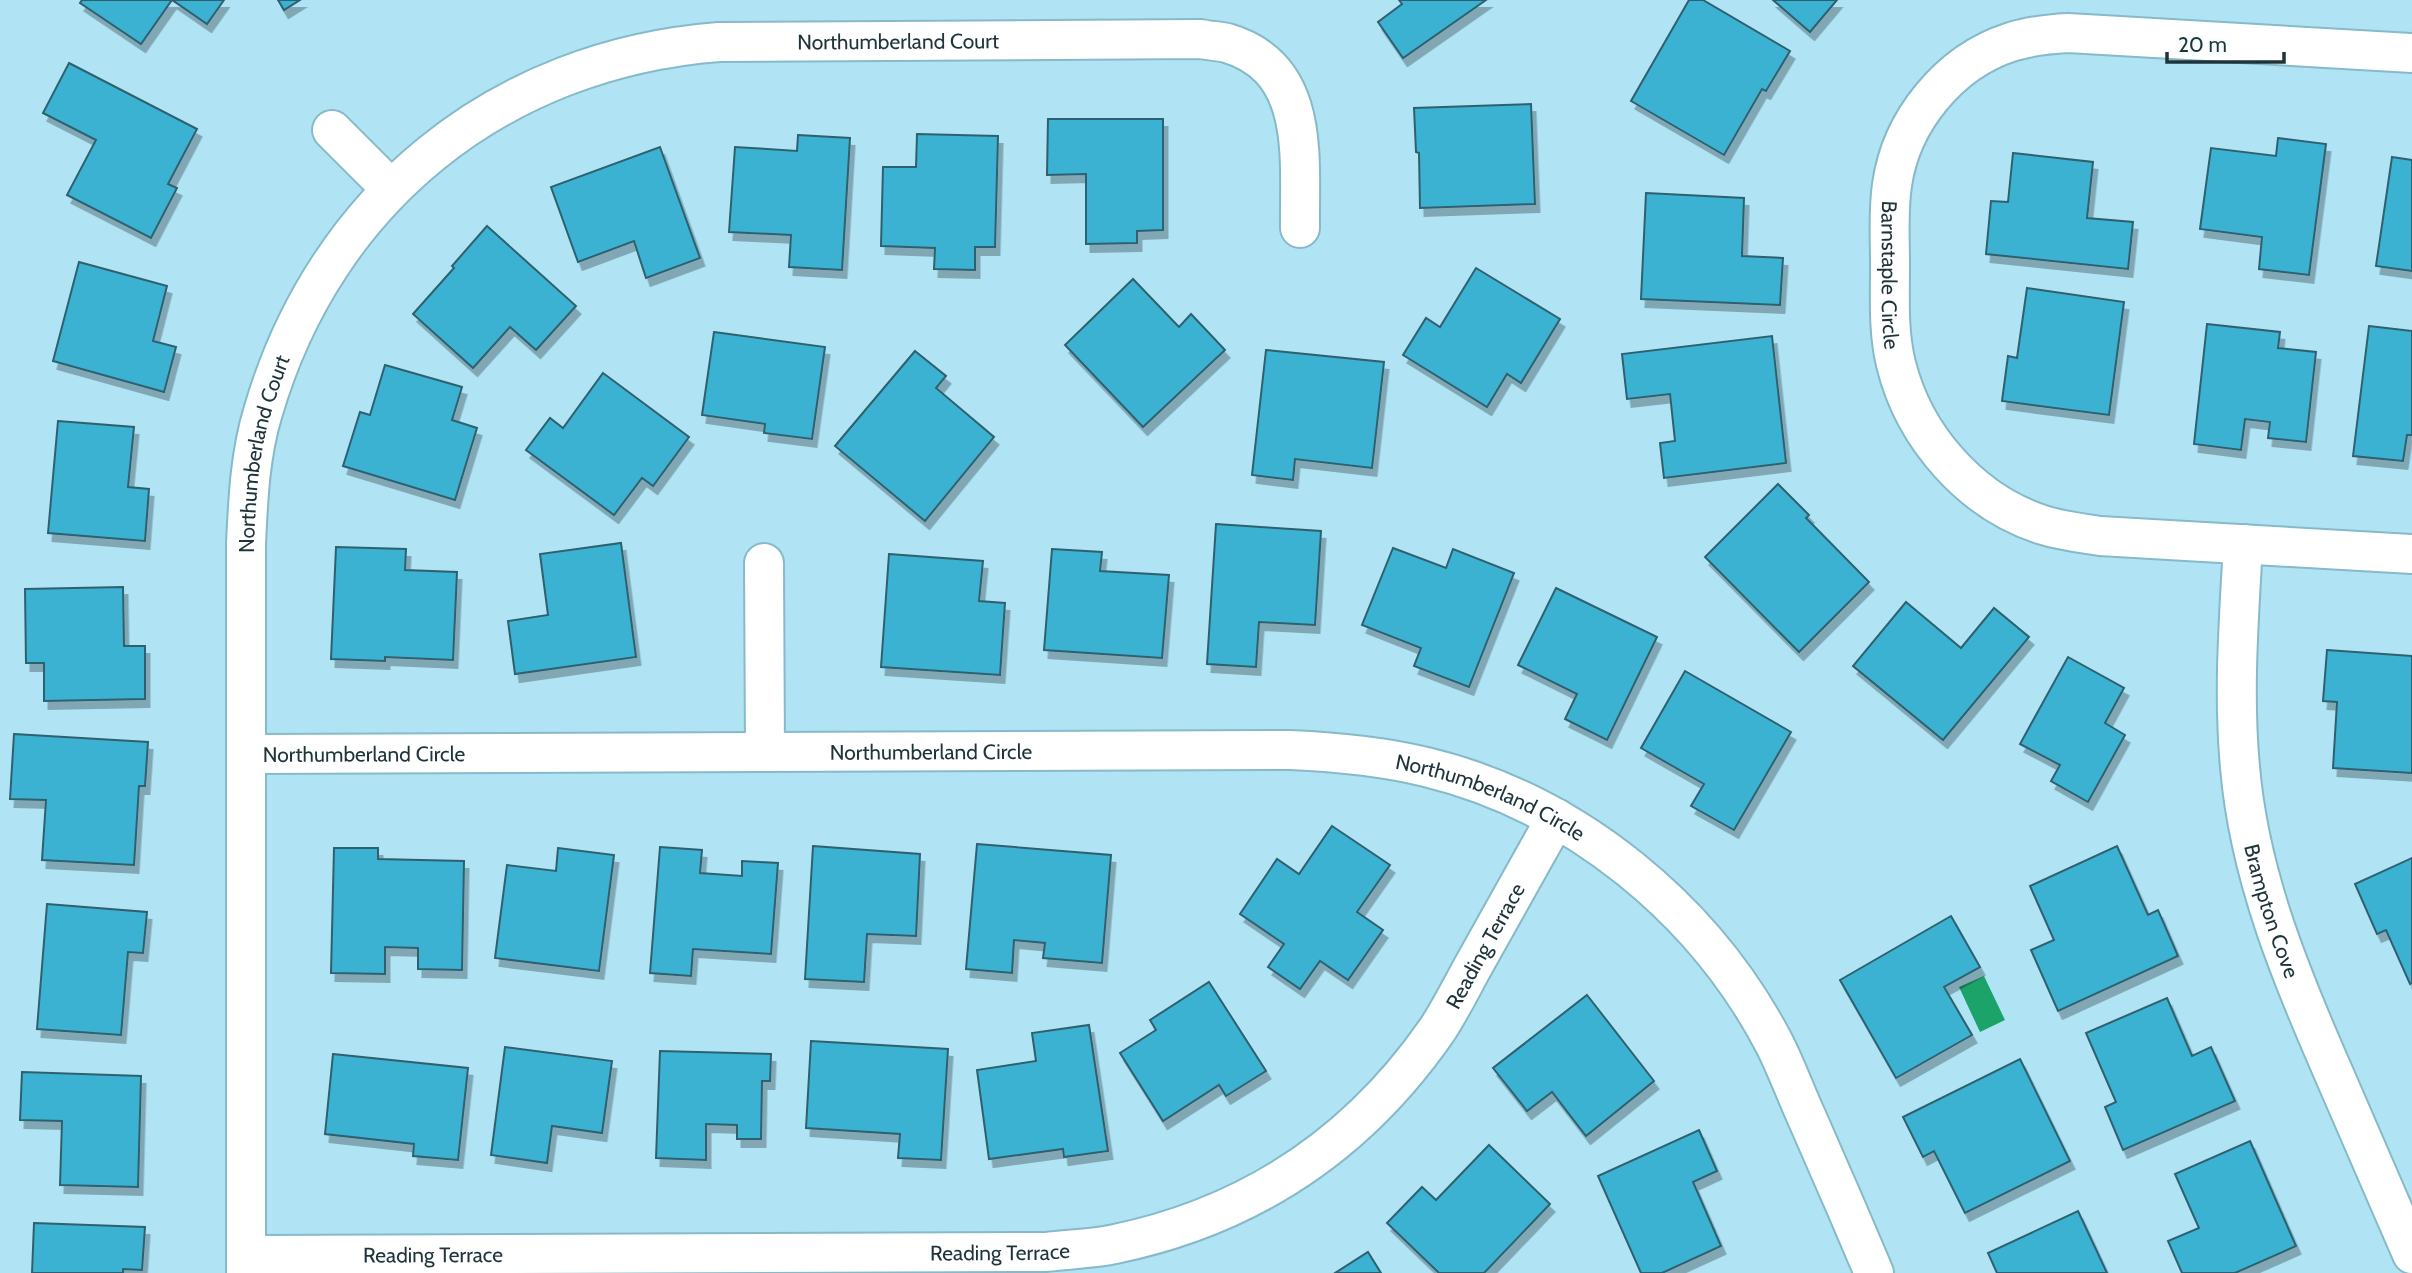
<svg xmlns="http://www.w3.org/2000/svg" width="2412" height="1273" viewBox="0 0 2412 1273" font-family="Cabin,sans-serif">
<defs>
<filter id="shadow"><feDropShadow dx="4.5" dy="8" stdDeviation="0" flood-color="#0004"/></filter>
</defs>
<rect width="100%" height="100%" fill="#b0e4f5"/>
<path fill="#1ca36a" d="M1984 976 2005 1020 1980 1032 1959 987Z"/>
<g fill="#3bb2d1" stroke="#2f616f" stroke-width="2" filter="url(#shadow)">
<path d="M82 0H224L207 24 172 0 141 44 80 3Z"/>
<path d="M278 0H300L284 10Z"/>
<path d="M1399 0H1486L1403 58 1378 22 1402 4Z"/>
<path d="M1689 0H1703L1790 51 1766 91 1762 89 1724 155 1631 101Z"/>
<path d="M1773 0H1837L1810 32Z"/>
<path d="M69 63 197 129 168 184 177 188 151 238 67 195 96 140 43 113Z"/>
<path d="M1531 104 1535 204 1420 208 1419 153 1416 152 1414 108Z"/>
<path d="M1048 119H1163V230L1137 231V243L1086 244V174L1047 175Z"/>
<path d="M917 134 998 136 995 247H975V270L934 269 935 248 881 246 883 167H916Z"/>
<path d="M798 135 850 138 842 270 789 267 791 235 729 232 735 147 797 151Z"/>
<path d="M2278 138 2326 144 2309 275 2259 269 2262 237 2200 229 2211 148 2276 156Z"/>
<path d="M660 147 700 258 646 278 634 241 578 262 551 187Z"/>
<path d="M2013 153 2093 162 2087 218 2133 222 2128 269 1986 254 1991 201 2008 202Z"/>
<path d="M2392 157 2412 160V271L2376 266Z"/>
<path d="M1646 193 1744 198 1742 256 1783 258 1780 305 1641 299Z"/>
<path d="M487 226 576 306 536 350 510 327 473 368 413 314 454 268 452 266Z"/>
<path d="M79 262 167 286 153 341 176 347 164 392 53 361Z"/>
<path d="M1476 268 1560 319 1521 383 1507 374 1487 407 1403 355 1426 318 1440 327Z"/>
<path d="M1133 279 1179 327 1191 314 1225 350 1143 427 1065 345Z"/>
<path d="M2027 288 2124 302 2109 415 2002 401 2008 356 2017 358Z"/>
<path d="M2207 324 2280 332 2278 348 2316 352 2306 442 2268 438 2270 422 2245 419 2241 450 2194 444Z"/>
<path d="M2369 326 2412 331V435H2407L2403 461 2353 456Z"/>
<path d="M714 332 825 347 812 439 764 433 765 424 702 415Z"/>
<path d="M1772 336 1786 463 1664 478 1660 443 1675 441 1670 394 1627 399 1622 354Z"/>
<path d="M1266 350 1384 362 1372 468 1295 459 1293 480 1252 475Z"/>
<path d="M915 351 946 376 936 388 994 437 925 521 835 446Z"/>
<path d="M385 365 462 387 452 420 477 428 455 500 343 466 360 412 370 415Z"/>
<path d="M603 373 689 437 653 486 642 478 614 515 526 450 550 418 563 428Z"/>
<path d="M58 421 134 427 128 487 149 489 145 541 48 533Z"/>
<path d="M1778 484 1809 515 1806 518 1869 582 1799 652 1705 557Z"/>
<path d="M1216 524 1321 531 1315 625 1259 622 1256 667 1207 664Z"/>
<path d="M621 543 636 657 515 674 508 621 548 615 540 554Z"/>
<path d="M336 547 406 549 405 570 457 572 453 660 385 657V661L331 659Z"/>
<path d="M1393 548 1446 568 1453 549 1514 573 1469 687 1414 666 1421 648 1362 625Z"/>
<path d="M1052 549 1102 552 1100 571 1169 575 1162 658 1044 650Z"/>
<path d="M889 554 983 561 979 601 1005 603 1000 675 881 667Z"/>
<path d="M123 587 124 646H145V699L44 701V663H26L25 589Z"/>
<path d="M1556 588 1657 637 1607 740 1565 719 1577 694 1518 665Z"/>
<path d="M1906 602 1961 648 1994 608 2029 637 1943 740 1853 666Z"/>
<path d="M2327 650 2412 656V773L2333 768 2337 702 2323 701Z"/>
<path d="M2068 657 2124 688 2105 723 2125 735 2088 802 2051 781 2060 765 2020 744Z"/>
<path d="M1685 671 1791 732 1734 830 1691 806 1704 784 1641 748Z"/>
<path d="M14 734 148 742 145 786H139L134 865 42 860 46 800 10 799Z"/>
<path d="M1332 826 1390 865 1357 912 1383 930 1348 980 1320 961 1300 989 1268 967 1284 944 1240 914 1277 859 1299 874Z"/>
<path d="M977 844 1111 855 1102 963 1043 958 1045 943 1014 940 1012 973 966 969Z"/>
<path d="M813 846 920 854 916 936 867 934 864 982 805 979Z"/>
<path d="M2117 846 2148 915 2158 910 2178 956 2058 1011 2031 950 2054 940 2030 886Z"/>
<path d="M660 847 702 850 700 873 742 876V861L778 863 771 954 693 949 691 976 650 973Z"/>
<path d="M334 848H378V859L464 861 462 970 418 969V948L385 947V974L331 973Z"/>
<path d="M558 848 614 855 599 971 495 958 507 865 556 871Z"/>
<path d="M2412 858V983L2410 984 2386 930 2377 934 2355 884Z"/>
<path d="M47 904 147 912 143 953 128 952 121 1035 37 1029Z"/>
<path d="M1951 916 1980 967 1944 987 1972 1035 1896 1078 1840 980Z"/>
<path d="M1209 982 1266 1071 1226 1096 1219 1085 1163 1121 1120 1053 1156 1030 1150 1020Z"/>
<path d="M1587 995 1654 1081 1586 1136 1552 1092 1527 1111 1493 1068Z"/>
<path d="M2167 998 2192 1056 2211 1047 2235 1101 2123 1150 2105 1107 2116 1102 2086 1033Z"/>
<path d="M1089 1025 1108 1151 1064 1157 1063 1149 989 1159 977 1070 1036 1061 1032 1033Z"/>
<path d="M811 1041 948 1049 941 1160 898 1158 900 1134 806 1128Z"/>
<path d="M505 1047 612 1061 602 1133 552 1126 547 1163 491 1155Z"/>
<path d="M660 1051 771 1054 770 1081H762L761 1139H737V1125L706 1124V1160L656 1158Z"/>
<path d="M333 1054 468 1068 458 1160 413 1156 414 1144 325 1134Z"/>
<path d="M2020 1059 2070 1161 1965 1213 1934 1151 1923 1157 1903 1117Z"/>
<path d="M22 1072 141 1076 138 1187 60 1185 62 1121 20 1120Z"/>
<path d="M1699 1130 1717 1171 1693 1182 1721 1246 1662 1273H1641L1598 1176Z"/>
<path d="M2250 1141 2296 1246 2235 1273H2182L2168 1241 2199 1228 2175 1174Z"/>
<path d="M1489 1145 1550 1204 1484 1273H1439L1387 1223 1422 1187 1436 1200Z"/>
<path d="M2078 1211 2107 1273H1997L1988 1253Z"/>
<path d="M34 1223 145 1227 142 1270 123 1269V1273H32Z"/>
<path d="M1368 1252 1381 1273H1335Z"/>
</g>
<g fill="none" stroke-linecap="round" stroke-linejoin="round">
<defs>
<g id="minor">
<path id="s1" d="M2412 53 2068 33C2049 34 2030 36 2011 42 1949 62 1901 121 1892 185 1888 211 1890 238 1890 264 1890 297 1888 332 1896 364 1914 437 1971 502 2043 525 2062 531 2081 533 2100 536L2412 554"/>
<path d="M332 130 391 189"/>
<path id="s2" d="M2243 544C2239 618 2233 692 2240 767 2249 875 2291 976 2334 1074 2360 1134 2386 1194 2412 1254"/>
<path d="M764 563 765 752"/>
<path id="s3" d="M247 754 1290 750C1336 752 1381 756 1426 767 1575 803 1705 910 1775 1045 1787 1069 1796 1094 1807 1118 1830 1170 1852 1221 1874 1273"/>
<path id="s4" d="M246 1255 1046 1252C1069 1249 1092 1249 1115 1244 1250 1216 1358 1144 1437 1030 1451 1009 1463 984 1476 961 1502 914 1529 866 1556 818"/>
<path id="s5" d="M246 1273V544C248 500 250 454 263 412 325 199 498 59 719 42L1201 39C1209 41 1219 41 1227 43 1312 68 1299 159 1300 228"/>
</g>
</defs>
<use href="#minor" stroke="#86bac9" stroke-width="42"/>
<use href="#minor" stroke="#fff" stroke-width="38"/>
</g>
<g text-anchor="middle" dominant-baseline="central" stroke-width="6" stroke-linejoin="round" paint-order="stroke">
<g font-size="21" fill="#1f343a" stroke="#f7fcfe">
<text stroke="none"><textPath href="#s5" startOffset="1668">Northumberland Court</textPath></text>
<text stroke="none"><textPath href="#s1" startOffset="688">Barnstaple Circle</textPath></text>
<text stroke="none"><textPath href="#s5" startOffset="821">Northumberland Court</textPath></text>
<text stroke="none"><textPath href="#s3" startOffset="684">Northumberland Circle</textPath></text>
<text stroke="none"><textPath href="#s3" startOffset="117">Northumberland Circle</textPath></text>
<text stroke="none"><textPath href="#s3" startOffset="1251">Northumberland Circle</textPath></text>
<text stroke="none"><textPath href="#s2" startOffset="371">Brampton Cove</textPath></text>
<text stroke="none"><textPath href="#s4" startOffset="1363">Reading Terrace</textPath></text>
<text stroke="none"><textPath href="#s4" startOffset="754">Reading Terrace</textPath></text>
<text stroke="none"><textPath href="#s4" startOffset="187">Reading Terrace</textPath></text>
</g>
</g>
<path d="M2167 52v10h117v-10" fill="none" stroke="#1f343a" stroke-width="3.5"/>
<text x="2178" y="52" font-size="21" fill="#1f343a" stroke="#f7fcfe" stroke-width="5" paint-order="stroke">20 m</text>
</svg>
